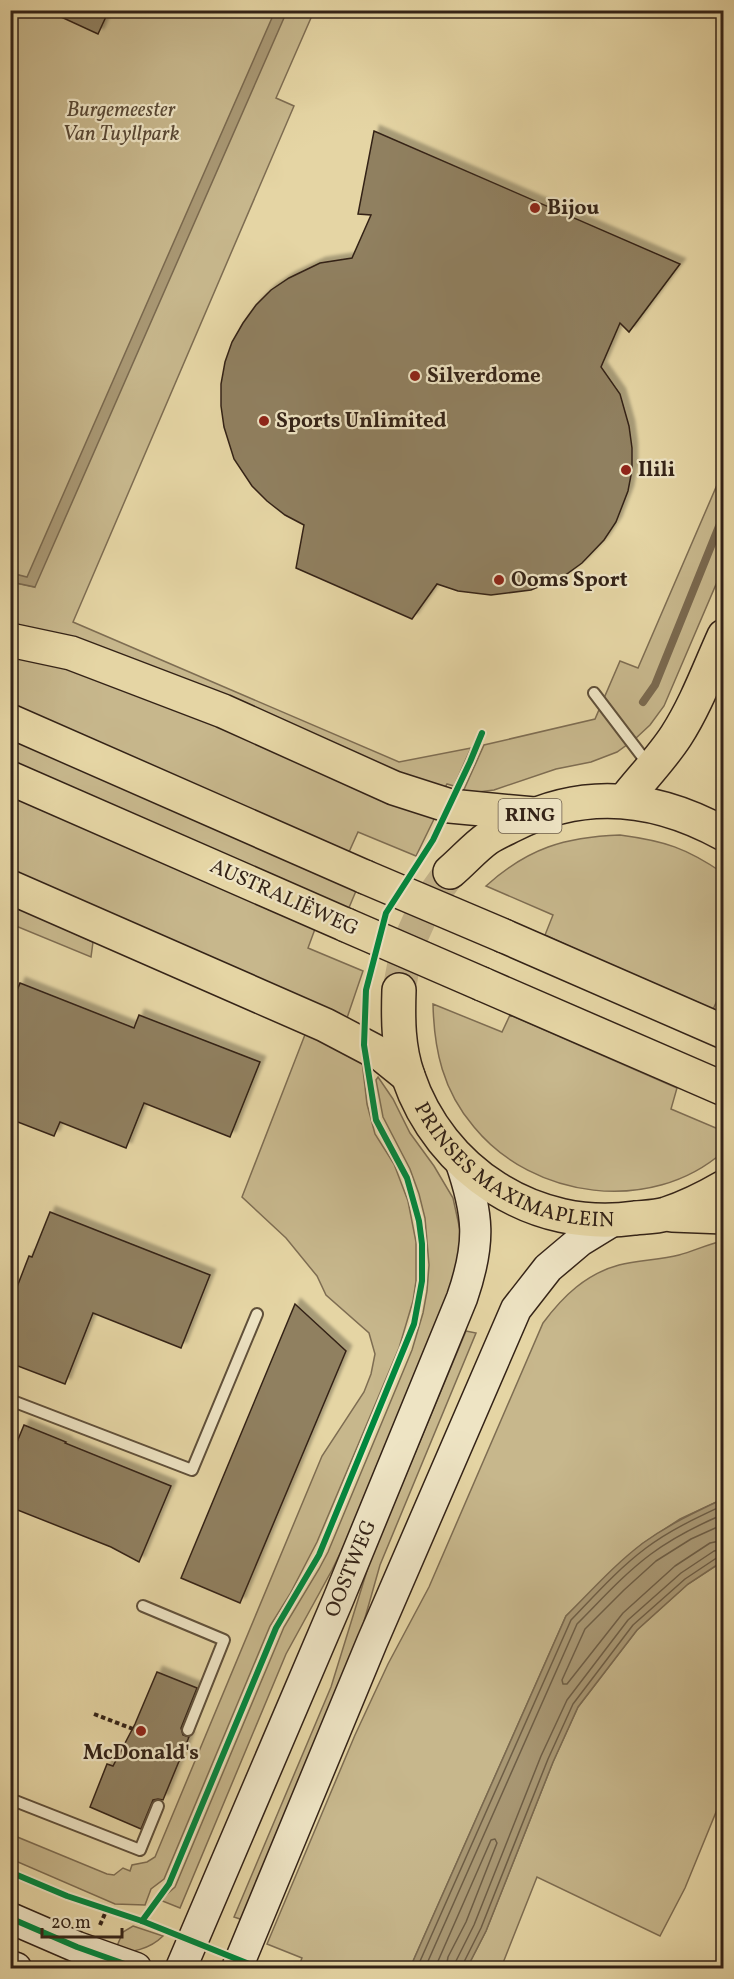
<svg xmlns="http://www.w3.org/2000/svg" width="734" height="1979" viewBox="0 0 734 1979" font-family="Vollkorn,serif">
<defs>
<filter id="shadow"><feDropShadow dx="5.5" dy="-5.5" stdDeviation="1.5" flood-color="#0004"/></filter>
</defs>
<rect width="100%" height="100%" fill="#e5d5a4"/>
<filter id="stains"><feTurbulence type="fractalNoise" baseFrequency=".00333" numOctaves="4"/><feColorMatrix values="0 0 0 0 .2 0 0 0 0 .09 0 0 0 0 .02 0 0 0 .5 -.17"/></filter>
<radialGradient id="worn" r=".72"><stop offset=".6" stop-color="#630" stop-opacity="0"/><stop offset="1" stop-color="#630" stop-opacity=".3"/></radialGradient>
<g fill="#c7b78c" stroke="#7e6d52" stroke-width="1.5">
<path d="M11 11H314L276 98 294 106 73 622 399 762 471 748 454 786 447 784 442 793 11 626V582L34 587 27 578 11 573Z"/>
<path d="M723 471V568L664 706 650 725 635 739 617 752 591 762 556 769 494 790 462 794 484 745 595 719 620 661 638 668Z"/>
<path d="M10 647 51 657 437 813 416 856 358 832 349 852 11 705Z"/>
<path d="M11 736 356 891 348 910 11 762Z"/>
<path d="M11 795 315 929 308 948 363 971 347 1018 11 872Z"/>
<path d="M620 835C665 841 686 848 723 873V992L721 991 712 1012 545 935 553 915 486 886C528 848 565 837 620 835Z"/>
<path d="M10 904 93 942 91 957 11 924Z"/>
<path d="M433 1004 502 1032 510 1015 677 1088 671 1109 723 1131V1152C651 1215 533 1199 474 1127 443 1091 434 1050 433 1004Z"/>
<path d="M306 1032 362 1061 367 1104 375 1134 394 1164 408 1201 416 1242V1281L413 1301 399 1348 317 1542 290 1594 270 1626 164 1879 151 1889 145 1905 115 1904 11 1859 10 1834 107 1874 114 1875 123 1868 130 1871 132 1865 147 1862 155 1857 322 1456 364 1392 371 1374 375 1354 369 1333 326 1295 317 1276 286 1238 242 1197Z"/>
<path d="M378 1077 393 1099 410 1133 434 1166 453 1198 460 1230V1245L459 1259 448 1294 345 1543 332 1570 286 1654 180 1908 160 1900 175 1887 284 1627 319 1569 328 1552 412 1350 423 1313 427 1291 429 1265 425 1218 419 1194 410 1169 383 1117 376 1080Z"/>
<path d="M723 1241V1499L680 1519 642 1544 566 1616 410 1968H298L302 1958 267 1944 355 1735 388 1664 429 1587 543 1323C563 1296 586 1274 619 1265 639 1260 660 1260 679 1255 694 1251 708 1244 723 1241Z"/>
<path d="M466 1331 476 1333 380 1565 357 1646 246 1921 234 1917 331 1687 370 1561Z"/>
<path d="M723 1561V1795L685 1888 660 1936 537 1877 501 1968H467L486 1931 553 1762 578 1707 637 1630 688 1584Z"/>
<path d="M133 1926 163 1936C149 1950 132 1952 114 1953L123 1932Z"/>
</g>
<g fill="#a99874" stroke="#7a694f" stroke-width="1.5">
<path d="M275 11H287L35 587 11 582V573L27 577Z"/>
<path d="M723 1499V1561L688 1584 637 1630 578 1707 553 1762 486 1931 467 1968H410L566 1616C591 1591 615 1564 643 1543 668 1525 695 1512 723 1499Z"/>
</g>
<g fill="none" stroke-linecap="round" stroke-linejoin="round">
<g stroke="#6e5e46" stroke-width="1.5">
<path d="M724 1524 691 1539 656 1561 624 1590 585 1629 562 1680 563 1684H567L623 1613 675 1566 710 1543 724 1540"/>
<path d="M417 1968 571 1620C595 1595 618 1569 646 1548 670 1530 696 1518 724 1505"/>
<path d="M425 1968 577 1624C601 1600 624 1574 651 1554 674 1537 698 1525 724 1514"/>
<path d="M435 1968 491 1840 495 1839 497 1843 466 1922 448 1957 446 1968"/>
<path d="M455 1968 456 1961 474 1925 541 1756 567 1700 628 1620 681 1573 714 1551 724 1549"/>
<path d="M463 1968V1964L481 1928 548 1759 573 1704 633 1625 685 1579 718 1557 724 1556"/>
</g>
<path stroke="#7a694f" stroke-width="8" d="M643 702 655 685 724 514"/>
</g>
<g fill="#908060" stroke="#342317" stroke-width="1.5" filter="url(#shadow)">
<path d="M46 10H109L98 34Z"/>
<path d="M374 131 680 264 629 332 620 323 601 367 620 394 629 426 632 448V470L628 491 616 522 604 540 582 563 564 576 531 590 491 595 458 591 437 584 412 619 296 568 304 525 285 515 267 501 252 486 234 459 224 427 221 406V384L225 362 232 342 243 323 256 305 271 290 289 278 320 263 352 258 371 215 358 214Z"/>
<path d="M20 983 134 1028 139 1015 260 1062 230 1137 144 1103 126 1148 60 1122 54 1136 10 1119V1008Z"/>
<path d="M50 1212 210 1275 181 1348 93 1313 65 1384 10 1363V1305L29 1256 32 1257Z"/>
<path d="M295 1304 346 1351 240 1603 181 1578Z"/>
<path d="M24 1425 66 1442 65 1443 171 1486 139 1562 111 1547 10 1507V1459Z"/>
<path d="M157 1672 197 1688 181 1728 183 1735 189 1737 163 1800 158 1799 153 1800 141 1829 90 1807 107 1764 113 1766 135 1724Z"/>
</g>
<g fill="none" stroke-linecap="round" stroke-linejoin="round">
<path stroke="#c2b188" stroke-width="33" stroke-dasharray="33 16" stroke-linecap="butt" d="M399 990 407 947 425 907 450 872"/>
<defs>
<g id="lane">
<path d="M594 693 648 764"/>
<path d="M10 1400 192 1470 257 1314"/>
<path d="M143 1606 224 1640 188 1730"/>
<path d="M10 1799 140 1850 158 1806"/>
</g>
<g id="secondary">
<path d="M10 1918 77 1947 136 1968"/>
<path d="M10 1966 16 1968"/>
<path id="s1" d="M181 1968 338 1600 462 1298C481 1243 479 1215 460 1160"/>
<path d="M237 1968 372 1642 516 1309 548 1268 580 1241 611 1222"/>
</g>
<g id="primary">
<path d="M10 640 71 653 223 711 394 788 450 806 534 814"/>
<path d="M10 721 365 877"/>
<path d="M10 778 346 925"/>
<path d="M624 801C641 779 661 759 676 736 696 705 709 669 724 636"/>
<path d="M450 872C463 861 475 847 488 838 496 833 505 829 513 825 584 788 655 796 724 834"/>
<path d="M10 887 325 1025 382 1055 408 1076"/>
<path d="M504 936 724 1032"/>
<path d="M482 984 724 1089"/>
<path id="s2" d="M399 990C398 1019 398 1048 408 1076 440 1171 535 1233 635 1218 645 1217 656 1217 666 1214 687 1207 705 1198 724 1187"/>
<path d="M672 1215 724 1217"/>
</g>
</defs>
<use href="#lane" stroke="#60503a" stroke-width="14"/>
<use href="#secondary" stroke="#342317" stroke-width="33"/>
<use href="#primary" stroke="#342317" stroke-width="36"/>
<g stroke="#342317" stroke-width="4" stroke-dasharray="4.5 3" stroke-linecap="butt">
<path d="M94 1714 133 1729"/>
<path d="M100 1925 107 1909"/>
</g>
<use href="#lane" stroke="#eee4c4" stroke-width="10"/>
<use href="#secondary" stroke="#eee4c4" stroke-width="30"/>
<use href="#primary" stroke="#e5d5a4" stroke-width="33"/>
<defs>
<g id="primary-bridge">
<path d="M365 877 504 936"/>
<path d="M346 925 482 984"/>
</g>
</defs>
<use href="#primary-bridge" stroke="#342317" stroke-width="36" stroke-linecap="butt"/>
<use href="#primary-bridge" stroke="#e5d5a4" stroke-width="33"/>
<defs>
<g id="cycleway">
<path d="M10 1872 67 1896 142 1921 259 1968"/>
<path d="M10 1918 77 1947 136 1968"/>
<path d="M142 1921 169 1884 276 1628 319 1555 414 1324 422 1281V1244L419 1221 407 1178 376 1120 364 1045 366 990 386 913 433 840 470 762 482 733"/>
</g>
</defs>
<use href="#cycleway" stroke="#eee4c4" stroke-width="10"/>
<use href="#cycleway" stroke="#00873e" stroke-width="6"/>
</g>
<g fill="#8f2418" stroke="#eee4c4" stroke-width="2">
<circle cx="535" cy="208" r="6"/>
<circle cx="415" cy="376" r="6"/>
<circle cx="264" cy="421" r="6"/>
<circle cx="626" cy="470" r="6"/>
<circle cx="499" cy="580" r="6"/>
<circle cx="141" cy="1731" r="6"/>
</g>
<g text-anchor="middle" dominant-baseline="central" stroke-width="4.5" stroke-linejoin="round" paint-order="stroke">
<rect fill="#eee4c4" stroke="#6c5d4b" stroke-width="1.5" x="498.5" y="799" width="63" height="34" rx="4.5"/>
<g font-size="20" font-weight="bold" fill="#342317">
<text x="530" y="816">RING</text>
</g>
<g font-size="21" font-style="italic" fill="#594834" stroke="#eee4c4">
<text x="121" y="110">Burgemeester<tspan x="121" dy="24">Van Tuyllpark</tspan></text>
</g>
<g font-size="21" font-weight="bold" fill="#342317" stroke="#eee4c4" text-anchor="start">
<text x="547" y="208">Bijou</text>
<text x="427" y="376">Silverdome</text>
<text x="276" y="421">Sports Unlimited</text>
<text x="638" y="470">Ilili</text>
<text x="511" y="580">Ooms Sport</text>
<text x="141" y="1753" text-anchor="middle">McDonald's</text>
</g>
<g font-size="21" fill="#342317" stroke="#eee4c4">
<text transform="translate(284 898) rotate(24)">AUSTRALIËWEG</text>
<text stroke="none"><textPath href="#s2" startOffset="237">PRINSES MAXIMAPLEIN</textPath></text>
<text stroke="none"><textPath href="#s1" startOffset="434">OOSTWEG</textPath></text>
</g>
</g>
<rect width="734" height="1979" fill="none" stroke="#e5d5a4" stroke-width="36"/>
<rect x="12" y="12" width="710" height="1955" fill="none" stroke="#342317" stroke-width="3"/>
<rect x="18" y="18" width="698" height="1943" fill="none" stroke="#342317" stroke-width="1.5"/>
<path d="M42 1928v9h80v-9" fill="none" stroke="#342317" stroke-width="3"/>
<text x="51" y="1928" font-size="18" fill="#342317" stroke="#eee4c4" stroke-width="4.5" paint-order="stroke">20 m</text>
<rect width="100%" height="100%" filter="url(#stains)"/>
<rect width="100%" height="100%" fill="url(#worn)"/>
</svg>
